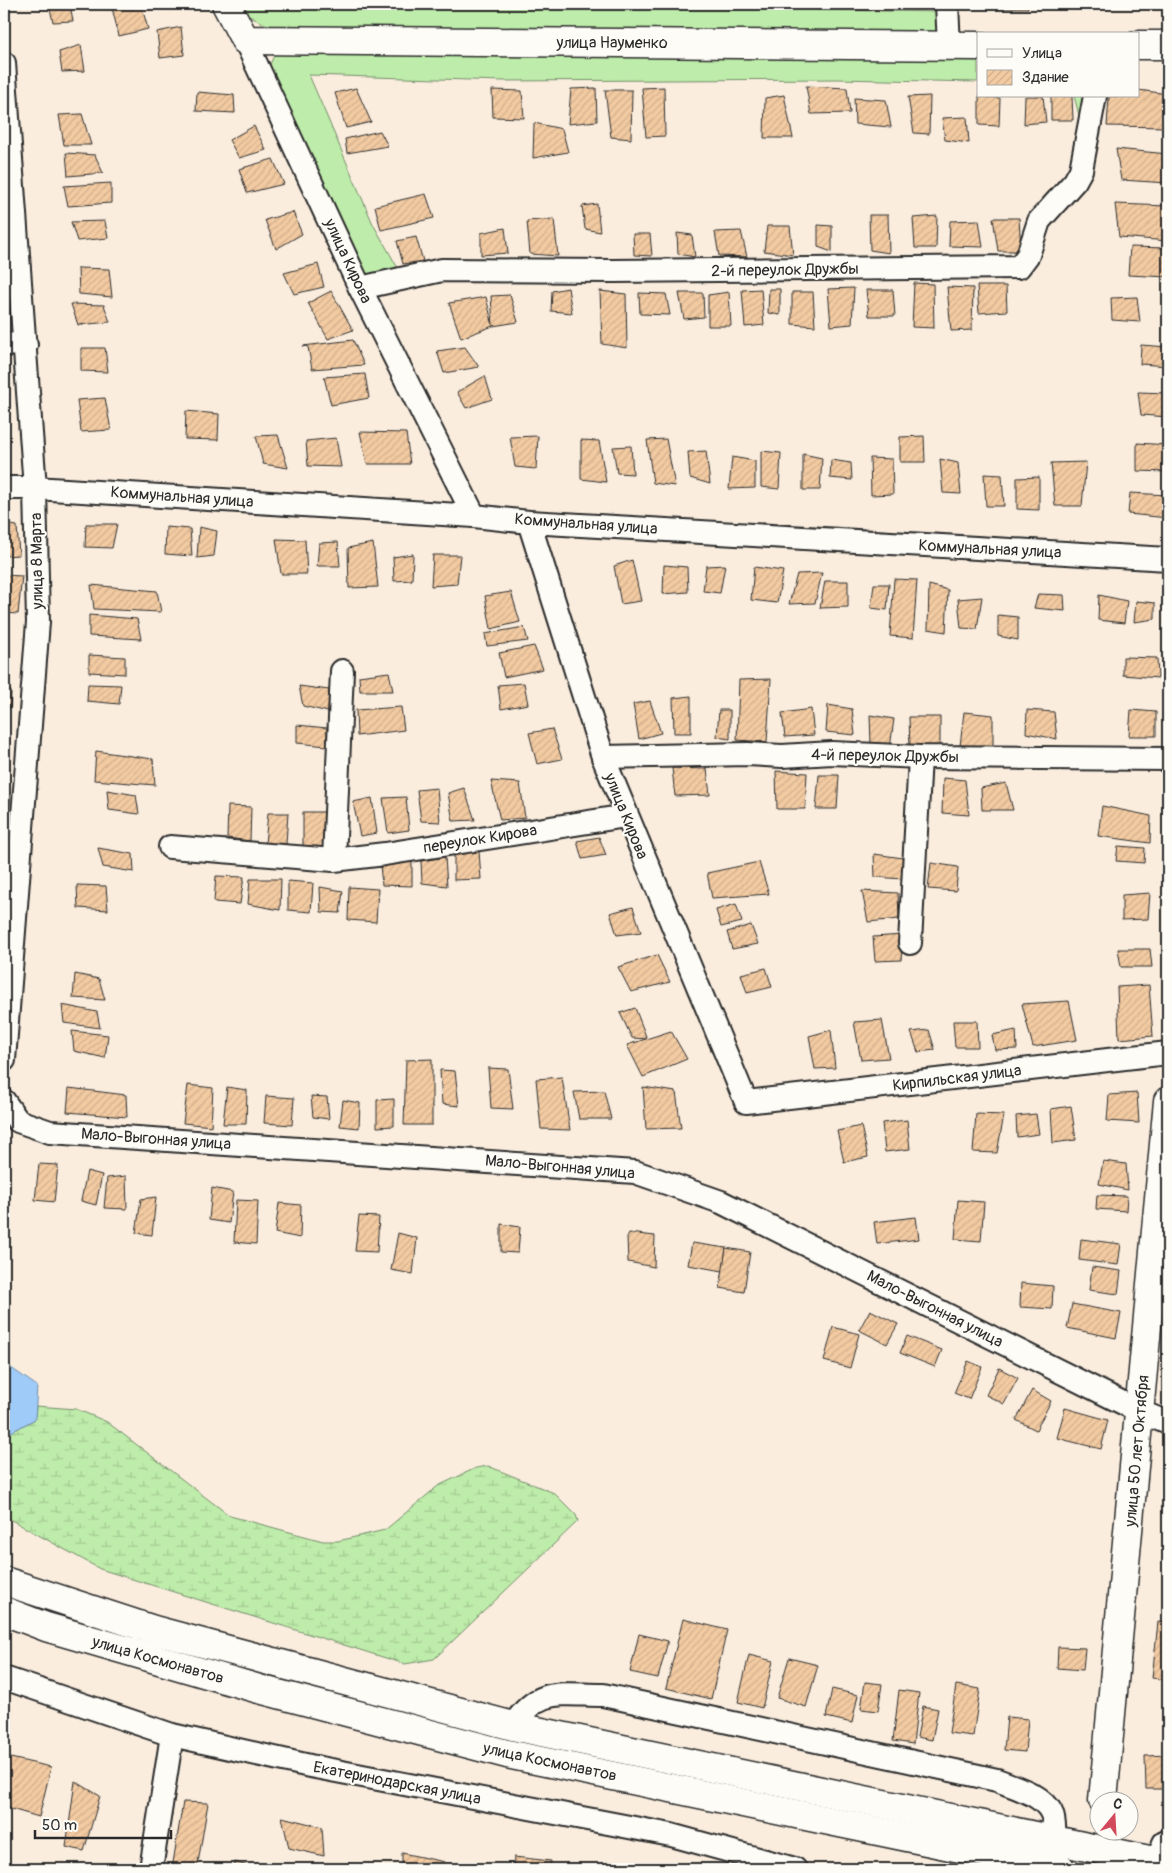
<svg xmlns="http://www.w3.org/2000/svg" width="1172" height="1873" viewBox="0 0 1172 1873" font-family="Pangolin,sans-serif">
<defs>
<pattern id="wetland-marsh" width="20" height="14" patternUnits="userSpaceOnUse" patternTransform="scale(1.25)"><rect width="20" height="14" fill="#beecaa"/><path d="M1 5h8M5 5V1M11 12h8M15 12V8" fill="none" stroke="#a3cb92"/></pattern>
<pattern id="building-hatch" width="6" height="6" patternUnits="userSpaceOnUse" patternTransform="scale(1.25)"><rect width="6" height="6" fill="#f3cba2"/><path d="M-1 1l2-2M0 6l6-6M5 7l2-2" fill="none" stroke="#d0ae8c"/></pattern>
</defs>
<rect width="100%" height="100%" fill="#faedde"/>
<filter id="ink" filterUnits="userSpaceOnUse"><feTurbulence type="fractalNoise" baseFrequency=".02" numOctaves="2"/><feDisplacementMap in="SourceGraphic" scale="10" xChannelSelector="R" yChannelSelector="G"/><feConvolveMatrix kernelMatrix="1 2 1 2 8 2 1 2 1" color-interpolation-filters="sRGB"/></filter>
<g filter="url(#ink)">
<g fill="#beecaa" stroke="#748c6a">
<path d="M237 4H501L944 12 942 35 281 29C262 24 250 19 237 4Z"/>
<path d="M275 53 978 55V82L838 79 502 81 309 75 373 224 399 270 368 280 268 69Z"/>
<path d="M1074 96H1090L1081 123Z"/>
</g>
<path fill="url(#wetland-marsh)" stroke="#748c6a" d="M36 1406 76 1409 107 1422 230 1516 323 1541H338L385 1530 438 1486 476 1468 488 1466 554 1493 576 1515 578 1521 434 1659 405 1664 100 1569 4 1516V1436L35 1419Z"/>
<path fill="#9fcbf9" stroke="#718ba7" d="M4 1363 37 1386 35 1419 4 1436Z"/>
<g fill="url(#building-hatch)" stroke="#2b2b2b">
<path d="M49 4H70L73 21 53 22Z"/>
<path d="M111 4H141L148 29 119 36Z"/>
<path d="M888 4H910V6H889Z"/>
<path d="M997 4H1027L1028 8H997Z"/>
<path d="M1072 4H1093L1092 7 1071 6Z"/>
<path d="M181 27 184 55 160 58 157 32Z"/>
<path d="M81 45 85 71 62 72 59 52Z"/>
<path d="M806 86 847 88 850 113 811 114Z"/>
<path d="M664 87 665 136 646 137 642 88Z"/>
<path d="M356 88 371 122 346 128 335 93Z"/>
<path d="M596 88 597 121 568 124 571 89Z"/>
<path d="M492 90 522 91 524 118 493 117Z"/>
<path d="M605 90H632L631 139 611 137Z"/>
<path d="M1138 90 1168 94V127L1107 126 1109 96H1138Z"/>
<path d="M197 92 234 95 235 113 196 111Z"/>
<path d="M784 95 793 138H764L765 98Z"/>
<path d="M930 96 929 134 914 133 908 97Z"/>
<path d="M979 96 1000 98 999 126 979 125Z"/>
<path d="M1025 96H1043L1046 122 1024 124Z"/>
<path d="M1051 96H1072L1073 120H1051Z"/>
<path d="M854 98 886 100 891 127 855 124Z"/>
<path d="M82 114 91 145H64L59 115Z"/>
<path d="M967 117 969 143 945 140 942 118Z"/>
<path d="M534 123 562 129 568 152 533 158Z"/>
<path d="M254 126 266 150 239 158 229 140Z"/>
<path d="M380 131 388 146 347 153 345 139Z"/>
<path d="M1116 149 1168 154V183L1121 180Z"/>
<path d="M66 153 95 155 103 173 68 176Z"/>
<path d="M273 159 284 184 247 193 239 169Z"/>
<path d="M111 183V203L68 206 64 186Z"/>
<path d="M426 194 434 218 381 230 375 206Z"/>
<path d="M597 204 600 232 585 229 582 206Z"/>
<path d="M1115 204 1168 206V241L1119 237Z"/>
<path d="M293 212 302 234 276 249 265 220Z"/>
<path d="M869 215H888L889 253 870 250Z"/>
<path d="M937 216 936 248H915L913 218Z"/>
<path d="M993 218H1019L1021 251H998Z"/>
<path d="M554 219 558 256 530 254 527 221Z"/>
<path d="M979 220 983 247 949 246 950 221Z"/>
<path d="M105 221 108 238 77 241 71 222Z"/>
<path d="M818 225 832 226V252L818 247Z"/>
<path d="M767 226H790L793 255 764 251Z"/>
<path d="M505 228 508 253 481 255V233Z"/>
<path d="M741 231 747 257 719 256 715 232Z"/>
<path d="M677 233 692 235 695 257 678 254Z"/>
<path d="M633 234H650L652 256 634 255Z"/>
<path d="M416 237 423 261 403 264 397 241Z"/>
<path d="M1130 247 1168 248V277L1128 275Z"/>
<path d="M318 264 324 287 294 294 284 273Z"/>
<path d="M78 268 109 269 112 297 79 294Z"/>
<path d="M914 283 933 284 934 328 912 327Z"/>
<path d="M977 286H1006L1007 311 979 313Z"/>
<path d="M947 287 973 288 972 330 951 331Z"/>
<path d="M568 288 572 313 551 311 552 291Z"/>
<path d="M854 288 852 324 831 326 828 289Z"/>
<path d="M761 289 764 325 745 327 742 290Z"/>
<path d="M769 289H780V315L768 313Z"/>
<path d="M866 290H893L895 316H869Z"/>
<path d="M331 291 353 330 328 339 308 303Z"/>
<path d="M600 291 626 294 627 348 602 344Z"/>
<path d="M729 292 731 326H708V295Z"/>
<path d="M792 292H813L815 326 792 324Z"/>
<path d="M639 293 666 294 670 315 640 314Z"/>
<path d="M679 293H703L704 317 684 319Z"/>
<path d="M510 295 518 322 493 326 491 296Z"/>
<path d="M486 297 493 326 461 338 449 303Z"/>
<path d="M1137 297 1140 322 1112 320 1111 298Z"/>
<path d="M71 304 104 305 110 322 78 325Z"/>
<path d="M353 340 364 365 312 369 308 347 303 346Z"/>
<path d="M1141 345 1168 347V366L1140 364Z"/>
<path d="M465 347 479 367 444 373 437 351Z"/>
<path d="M81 348H105L108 372 81 371Z"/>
<path d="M365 374 369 398 331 405 324 377Z"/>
<path d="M485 376 492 399 466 408 457 392Z"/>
<path d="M1138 392 1168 393V417L1141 415Z"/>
<path d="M105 398 111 430 81 432 77 400Z"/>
<path d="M186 411 219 414 218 440 185 439Z"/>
<path d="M360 432 406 433 410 464H367Z"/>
<path d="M278 435 288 468 263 464 256 436Z"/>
<path d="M538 436 536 469 515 467 510 437Z"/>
<path d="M924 436 925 462H900V437Z"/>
<path d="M336 438 341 467 308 466 306 441Z"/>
<path d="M666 439 675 486 653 483 647 440Z"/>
<path d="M581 440 599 441 606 482 581 479Z"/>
<path d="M1137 443 1168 445V472L1137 471Z"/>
<path d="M631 446 633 474 617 473 613 447Z"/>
<path d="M706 451 710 484 690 478 688 452Z"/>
<path d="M761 451 781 453 779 489 761 487Z"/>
<path d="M803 454 822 458 820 490H803Z"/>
<path d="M732 457 755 461V488L729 489Z"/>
<path d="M870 458 892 459 893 494 871 495Z"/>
<path d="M940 459 958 463 961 494 943 493Z"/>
<path d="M831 460 851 463 852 480 830 478Z"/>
<path d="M1086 462 1082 506H1055L1051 463Z"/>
<path d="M984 474 1002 475 1004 506H986Z"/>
<path d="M1039 477V510L1017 509V478Z"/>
<path d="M1130 493 1168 495V518L1128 514Z"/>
<path d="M4 524 17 526 19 555 4 556Z"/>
<path d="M86 524H117L112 548 85 547Z"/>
<path d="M166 527 190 529 192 556 165 554Z"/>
<path d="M199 527 217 531 214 556 197 558Z"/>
<path d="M276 539 305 540 307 574H281Z"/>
<path d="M338 542 340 566H317L319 543Z"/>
<path d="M373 543 378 587 349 588 348 548Z"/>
<path d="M413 554 412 580 394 581 393 557Z"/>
<path d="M433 555H460L457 584 431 586Z"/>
<path d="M632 560 641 601 621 604 614 566Z"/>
<path d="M664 565 687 567 688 592 663 594Z"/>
<path d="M725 565 720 593 703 591 706 566Z"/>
<path d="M754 567 783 571 777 603 751 600Z"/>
<path d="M822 573 815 603 789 604 797 574Z"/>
<path d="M4 575 22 576 18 614 4 613Z"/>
<path d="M894 579 917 580 913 638 890 636Z"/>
<path d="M825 581H848V607L820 608Z"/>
<path d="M874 584H889L887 610 871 608Z"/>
<path d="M91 585 157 591 161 612 94 609Z"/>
<path d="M929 585 948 590 946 632 928 629Z"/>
<path d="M511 592 520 622 491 629 485 596Z"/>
<path d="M1038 594 1064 595 1065 611 1034 608Z"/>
<path d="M1099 595 1127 601 1124 623 1098 620Z"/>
<path d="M982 597 977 629 961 628 958 599Z"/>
<path d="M1136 601 1155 603V619L1134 622Z"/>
<path d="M89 615 137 619 141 639 89 636Z"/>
<path d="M998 615 1018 617V640L998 636Z"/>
<path d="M524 627 528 641 487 646 485 634Z"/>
<path d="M534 646 543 669 504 677 499 653Z"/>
<path d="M89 655 125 657V674L89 672Z"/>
<path d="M1123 657 1157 658 1158 678 1123 675Z"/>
<path d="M389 672 393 691H360L359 676Z"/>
<path d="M771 679 767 742 737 740 739 680Z"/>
<path d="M524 683 528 704 501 709 498 685Z"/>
<path d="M88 684 121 685 119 704 87 701Z"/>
<path d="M299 686 329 690 328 712 303 706Z"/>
<path d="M4 690 11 691 10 708H4Z"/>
<path d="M691 696V733H674L673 698Z"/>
<path d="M650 701 661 733 639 739 633 704Z"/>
<path d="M828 705 852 709 855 735 826 732Z"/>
<path d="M401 707 404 730 357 736 356 710Z"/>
<path d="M811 709 814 735 785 737 782 713Z"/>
<path d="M719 710H730V739L717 737Z"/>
<path d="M1027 710 1054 712 1057 739 1026 733Z"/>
<path d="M1131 710 1156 712V736H1129Z"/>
<path d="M964 712 993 715V749L960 746Z"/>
<path d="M870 715 894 719 890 748 871 744Z"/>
<path d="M909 717H940V748L910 747Z"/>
<path d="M297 725 327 728V746L297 743Z"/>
<path d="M552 729 562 759 537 764 529 733Z"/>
<path d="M96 751 153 759 155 785 94 780Z"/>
<path d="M672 768 707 769 710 795 675 796Z"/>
<path d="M776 771 807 773 805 809H777Z"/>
<path d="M819 775H839L837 809H816Z"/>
<path d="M943 778 965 780 969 815 942 813Z"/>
<path d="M491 781 520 783 525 818 500 820Z"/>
<path d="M1006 783 1013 810H982L981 788Z"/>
<path d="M437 788 440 822 421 821 417 790Z"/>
<path d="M464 788 475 820 453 821 448 793Z"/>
<path d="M107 790 136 795 139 814 109 810Z"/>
<path d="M406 797 409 830 388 833 383 798Z"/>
<path d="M372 798 377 833 360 836 353 802Z"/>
<path d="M228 806 251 807 250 841 227 838Z"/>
<path d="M1102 806 1151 816 1150 843 1098 836Z"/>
<path d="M303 812H328L326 850 303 848Z"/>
<path d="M268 813H288L286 844H265Z"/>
<path d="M599 837 606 855 582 859 577 841Z"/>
<path d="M1118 846 1145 848 1144 863 1116 861Z"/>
<path d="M98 848 133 854 134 872 103 867Z"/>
<path d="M479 851 481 879 454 880V855Z"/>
<path d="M874 854 903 858V879L875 877Z"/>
<path d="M445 857 447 886 422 883 421 861Z"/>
<path d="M412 861V886L382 885 380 865Z"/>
<path d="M759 862 769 894 712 898 707 873Z"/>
<path d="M931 863 958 867 956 891 928 889Z"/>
<path d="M216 876 244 877 240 904 214 902Z"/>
<path d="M250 879H281L280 910 248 904Z"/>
<path d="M288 881 313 883 311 912 288 910Z"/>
<path d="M77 885 106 886 108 910 78 908Z"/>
<path d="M320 887 343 891 340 913 321 912Z"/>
<path d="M349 887 378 889 376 922 348 920Z"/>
<path d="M862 891 898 893 899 919 868 922Z"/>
<path d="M1150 893 1148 919 1122 920V895Z"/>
<path d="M736 904 742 922 721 927 716 910Z"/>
<path d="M633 907 641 932 617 935 610 913Z"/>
<path d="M751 925 758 944 732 949 727 932Z"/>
<path d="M903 935 901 960 875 961 873 937Z"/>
<path d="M1118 949H1150L1152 967H1121Z"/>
<path d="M657 955 670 982 631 992 618 967Z"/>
<path d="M766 968 772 987 747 993 741 974Z"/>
<path d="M75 974 99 979 105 1000 73 998Z"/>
<path d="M1149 985 1153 1036 1119 1039 1117 987Z"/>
<path d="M1069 1001 1077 1040 1033 1047 1022 1004Z"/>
<path d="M62 1005 97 1012 100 1028 64 1023Z"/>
<path d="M635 1008 647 1039 632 1038 620 1013Z"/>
<path d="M882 1020 889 1058 861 1060 854 1022Z"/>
<path d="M953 1021H977L978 1047H955Z"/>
<path d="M831 1030 835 1068 815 1069 809 1036Z"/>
<path d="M929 1030 935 1050 918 1052 911 1032Z"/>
<path d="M1016 1030 1017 1049 995 1050 992 1035Z"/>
<path d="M72 1031 108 1035 105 1058 74 1051Z"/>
<path d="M671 1031 687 1059 643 1077 627 1045Z"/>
<path d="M432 1059V1125H404L406 1060Z"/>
<path d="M488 1068 508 1069 513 1109 491 1108Z"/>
<path d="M440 1070 455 1071 459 1106 442 1104Z"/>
<path d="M562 1077 570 1130 541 1129 536 1079Z"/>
<path d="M188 1085 213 1088 211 1126 183 1123Z"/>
<path d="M227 1087 247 1090 246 1124H223Z"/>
<path d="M643 1087 676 1092 681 1128 646 1129Z"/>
<path d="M69 1088 126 1095 127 1117 67 1112Z"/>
<path d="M604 1091 611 1119H579L574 1092Z"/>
<path d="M1137 1093 1139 1123 1107 1121 1109 1095Z"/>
<path d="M266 1096 294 1098 292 1125 264 1123Z"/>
<path d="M311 1096 327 1097 329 1119 313 1117Z"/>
<path d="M394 1099V1126L377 1127V1100Z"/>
<path d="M343 1100 360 1103 359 1128 340 1126Z"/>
<path d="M1071 1106 1076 1140 1053 1143 1051 1109Z"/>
<path d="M976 1114 1004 1115 997 1153 973 1152Z"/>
<path d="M1036 1114 1039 1134 1017 1137 1016 1116Z"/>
<path d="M907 1120 910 1149 885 1152 882 1123Z"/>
<path d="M861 1126 868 1157 844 1162 837 1131Z"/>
<path d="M1103 1161 1126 1164 1128 1190 1099 1184Z"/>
<path d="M39 1164 58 1165 54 1202 35 1200Z"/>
<path d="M87 1171 102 1175 96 1205 81 1201Z"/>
<path d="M126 1176 127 1209 104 1208 107 1178Z"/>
<path d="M212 1188 233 1192 229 1223 209 1220Z"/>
<path d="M1097 1195 1127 1196 1126 1211 1096 1209Z"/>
<path d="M156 1197 152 1235 136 1233 141 1199Z"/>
<path d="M236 1200 258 1201 256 1244 234 1242Z"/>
<path d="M958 1200 984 1202 981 1241 955 1239Z"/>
<path d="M279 1203 301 1205 300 1238 275 1233Z"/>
<path d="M359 1216 379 1217 377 1252 355 1251Z"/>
<path d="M916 1217 919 1239 877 1244 874 1222Z"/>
<path d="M501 1224 520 1227 518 1253 501 1252Z"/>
<path d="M398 1233 417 1238 413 1274 391 1270Z"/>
<path d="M629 1233 655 1236 654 1267 628 1262 627 1237Z"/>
<path d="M1081 1239 1121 1244 1118 1265 1079 1260Z"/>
<path d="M692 1243 726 1248 723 1271 688 1265Z"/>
<path d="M726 1248 750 1252 744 1292 720 1288Z"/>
<path d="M1092 1267 1121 1271 1118 1294 1089 1290Z"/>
<path d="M1021 1283 1053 1286 1052 1309 1020 1307Z"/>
<path d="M1072 1304 1121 1313 1116 1338 1067 1328Z"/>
<path d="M870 1310 898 1324 887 1344 859 1330Z"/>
<path d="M833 1327 859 1334 850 1368 824 1361Z"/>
<path d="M907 1336 942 1350 935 1367 900 1353Z"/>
<path d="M968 1361 982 1367 969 1399 954 1393Z"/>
<path d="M999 1368 1018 1378 1004 1404 986 1395Z"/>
<path d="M1032 1390 1051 1401 1036 1430 1016 1420Z"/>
<path d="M1065 1408 1108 1420 1101 1449 1057 1438Z"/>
<path d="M1167 1469H1168V1504Z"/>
<path d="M683 1619 727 1630 711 1699 666 1688Z"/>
<path d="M1158 1622 1168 1623V1680L1152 1678Z"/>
<path d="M639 1634 668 1641 658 1678 630 1672Z"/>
<path d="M1058 1647 1085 1648 1083 1670 1057 1668Z"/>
<path d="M749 1655 773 1661 762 1708 738 1702Z"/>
<path d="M789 1658 818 1665 806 1707 777 1698Z"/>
<path d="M865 1682 882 1684 878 1711 861 1709Z"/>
<path d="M956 1685 980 1689 973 1736 949 1733Z"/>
<path d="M832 1689 858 1695 852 1723 826 1717Z"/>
<path d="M899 1690 919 1693 913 1744 893 1741Z"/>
<path d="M923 1706 938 1709 932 1740 917 1737Z"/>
<path d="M1007 1717 1028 1719 1025 1752 1004 1750Z"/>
<path d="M1168 1755V1789H1146L1145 1756Z"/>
<path d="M6 1757 51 1767 39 1817 4 1807Z"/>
<path d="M75 1781 100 1796 84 1851 66 1847Z"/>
<path d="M183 1802 208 1803 197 1869H172Z"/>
<path d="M282 1817 322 1827 324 1856 289 1848Z"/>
<path d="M402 1853 445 1862 443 1869H402Z"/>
<path d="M514 1857 551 1861 550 1869H513Z"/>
<path d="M235 1862 257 1869H234Z"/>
<path d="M287 1864 319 1869H286Z"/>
</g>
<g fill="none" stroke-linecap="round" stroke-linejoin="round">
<defs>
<g id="minor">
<path d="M947 4 949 46"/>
<path d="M245 40 360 288 474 516"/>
<path d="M4 63 35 488 38 622 4 1060"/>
<path d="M360 288 442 270 613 271 1019 267 1028 255 1039 221 1075 181 1081 170 1095 96"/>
<path d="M4 344 26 345"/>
<path d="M4 488H35L474 516 529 522 1168 559"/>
<path d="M529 522 603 757 746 1102 1168 1053"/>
<path d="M603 757 748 754 782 756 832 753 920 757 1168 759"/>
<path d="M170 847 334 860 385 854 626 816"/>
<path d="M334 860 342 671"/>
<path d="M910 943 920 757"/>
<path d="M4 1101 18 1121 50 1132 635 1172 721 1202 1141 1412 1168 1423"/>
<path d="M4 1678 172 1735 310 1766 671 1835 795 1869"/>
<path d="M513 1726C538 1686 561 1695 603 1695L997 1780C1014 1787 1042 1794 1051 1812 1055 1819 1054 1832 1055 1840"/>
<path d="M1157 1861 1164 1843 1168 1841"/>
<path d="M151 1869 172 1735"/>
</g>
<g id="major">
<path d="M226 4 245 40 978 46"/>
<path d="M1138 45H1168"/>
<path d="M4 1581 154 1630 513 1726 1168 1864"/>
<path d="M4 1611 46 1627 259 1689 507 1754 1061 1869"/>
<path d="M1103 1800 1168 1101"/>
</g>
</defs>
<use href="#minor" stroke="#2b2b2b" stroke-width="26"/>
<use href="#major" stroke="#2b2b2b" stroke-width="31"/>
<use href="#minor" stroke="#fdfcf7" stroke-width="22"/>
<use href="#major" stroke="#fdfcf7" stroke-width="28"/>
</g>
</g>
<g text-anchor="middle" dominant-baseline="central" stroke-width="4.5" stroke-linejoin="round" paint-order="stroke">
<g font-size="16" fill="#2b2b2b" stroke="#fdfcf7">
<text x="612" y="43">улица Науменко</text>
<text transform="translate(348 261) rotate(65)">улица Кирова</text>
<text transform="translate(785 270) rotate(-1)">2-й переулок Дружбы</text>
<text transform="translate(182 497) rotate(4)">Коммунальная улица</text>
<text transform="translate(586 524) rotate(4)">Коммунальная улица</text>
<text transform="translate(990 549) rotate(3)">Коммунальная улица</text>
<text transform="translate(37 561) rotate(-91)">улица 8 Марта</text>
<text transform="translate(885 756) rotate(1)">4-й переулок Дружбы</text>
<text transform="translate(626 816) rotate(68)">улица Кирова</text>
<text transform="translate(480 839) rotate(-9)">переулок Кирова</text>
<text transform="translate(957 1078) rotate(-7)">Кирпильская улица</text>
<text transform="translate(156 1139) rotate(4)">Мало-Выгонная улица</text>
<text transform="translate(560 1167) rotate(5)">Мало-Выгонная улица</text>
<text transform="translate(935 1309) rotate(27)">Мало-Выгонная улица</text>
<text transform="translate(1137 1451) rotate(-85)">улица 50 лет Октября</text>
<text transform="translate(158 1660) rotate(16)">улица Космонавтов</text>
<text transform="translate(550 1762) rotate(12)">улица Космонавтов</text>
<text transform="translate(397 1783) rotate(11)">Екатеринодарская улица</text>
</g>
</g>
<rect width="1172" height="1873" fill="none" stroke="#fdfcf7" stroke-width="20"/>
<rect x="10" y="10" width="1152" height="1853" fill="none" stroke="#2b2b2b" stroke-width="2" filter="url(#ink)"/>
<rect x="977" y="32" width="162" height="65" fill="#fdfcf7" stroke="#a9a8a5"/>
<rect x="987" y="49" width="25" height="8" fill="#fdfcf7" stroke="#a9a8a5"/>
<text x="1022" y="58" font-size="15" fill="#2b2b2b">Улица</text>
<rect x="987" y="70" width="25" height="15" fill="url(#building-hatch)" stroke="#a9a8a5"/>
<text x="1022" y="82" font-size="15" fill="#2b2b2b">Здание</text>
<g transform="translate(1114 1816) rotate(18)"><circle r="24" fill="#fdfcf7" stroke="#a9a8a5"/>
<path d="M0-4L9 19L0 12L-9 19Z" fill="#d1495b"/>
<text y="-8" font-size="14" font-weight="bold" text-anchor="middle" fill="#2b2b2b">С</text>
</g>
<path d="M35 1830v8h136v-8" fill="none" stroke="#2b2b2b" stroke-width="2.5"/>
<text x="42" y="1830" font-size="15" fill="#2b2b2b" stroke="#fdfcf7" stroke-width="4" paint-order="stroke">50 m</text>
</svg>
